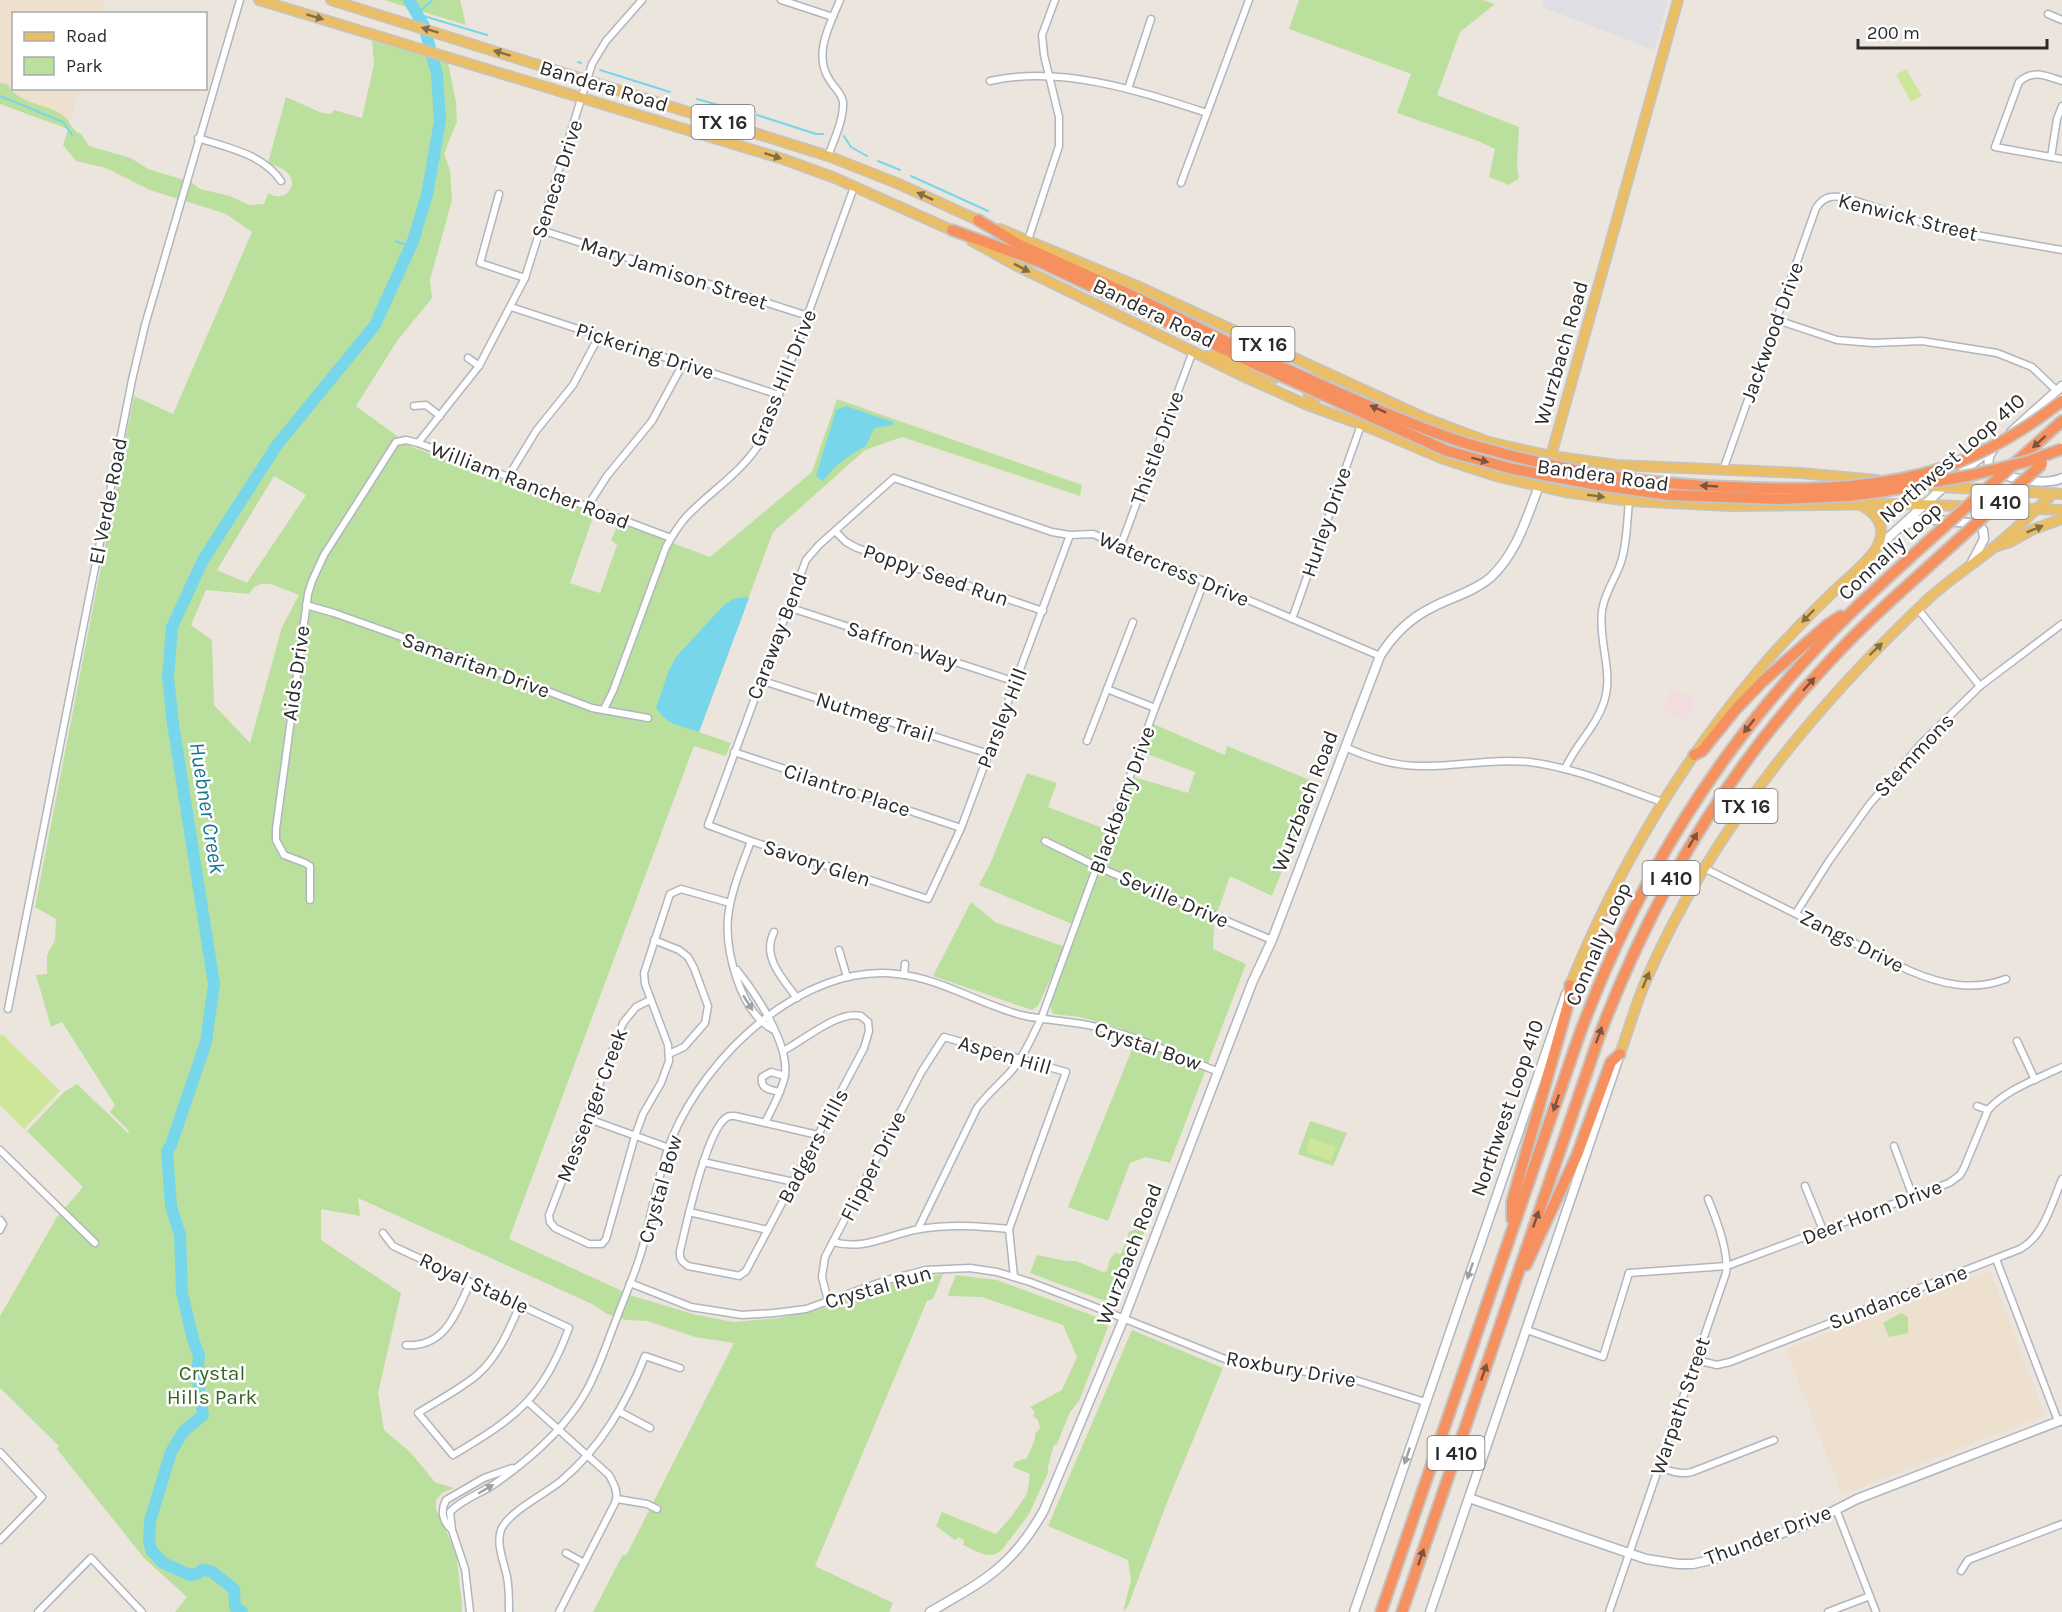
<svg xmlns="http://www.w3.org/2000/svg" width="2062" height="1612" viewBox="0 0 2062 1612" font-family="Karla,sans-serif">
<rect width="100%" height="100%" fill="#ece5de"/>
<path fill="#dfdee5" d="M1544 0H1668L1654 50 1542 7Z"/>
<g fill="#ede0ce">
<path d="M0 0H106L102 13 14 14V88L80 89 68 129 0 104Z"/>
<path d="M1990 1271 2045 1415 1842 1495 1786 1349Z"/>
</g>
<path fill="#f2dcdf" d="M1671 689 1696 699 1687 720 1663 709Z"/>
<g fill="#bbe09d" fill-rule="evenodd">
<path d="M384 0H460L466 25Z"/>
<path d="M1299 0H1483L1495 4 1460 32 1437 95 1519 127 1517 166 1519 178 1509 185 1489 177 1495 149 1478 141 1397 113 1411 74 1289 29Z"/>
<path d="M372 41 448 63 456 102 457 121 444 154 450 170 452 200 430 280 432 298 397 341 356 406 412 447 594 514 570 583 600 593 617 545 611 540 619 523 710 557 812 472 837 399 1082 485 1080 496 902 437 865 450 773 532 699 732 731 743 726 756 694 746 509 1239 633 1296 693 1314 733 1322 779 1318 818 1310 896 1282 943 1274 933 1299 927 1301 815 1566 893 1603 889 1612H593L622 1556 627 1554 734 1343 695 1337 647 1321 626 1320 607 1314 592 1304 358 1198 360 1216 321 1209V1240L401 1293 378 1393 384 1430 411 1453 435 1482 454 1488 442 1493 436 1500V1509L456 1553 462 1604V1612H175L187 1597 144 1558 57 1449 59 1446 0 1388V1316L57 1217 83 1187 27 1131 64 1092 77 1084 129 1134 128 1130 110 1112 115 1105 62 1022 51 1027 36 975 47 974V955L55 940 56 919 35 907 134 396 173 414 252 232 226 214 150 190 106 168 76 161 63 145 68 129 0 104V83L7 84C19 105 42 102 61 114 70 119 71 131 81 134L89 146 131 158 148 169 191 182 200 189 230 196 249 205 264 204 268 193C278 199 288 197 292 185 292 170 280 168 268 163L286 97 322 113 331 114 334 110 362 118 374 64ZM274 476 306 495 247 583 217 570ZM261 584H271L299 595 282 627 250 743 214 705 212 640 191 625 206 590 249 594 254 587Z"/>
<path d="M1151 723 1225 755 1227 746 1317 783 1272 896 1230 876 1214 922 1213 949 1246 964 1170 1163 1146 1157 1130 1163 1108 1221 1068 1207 1133 1047 1118 1041 1123 1029 1080 1017 1053 1014 1050 1006 1079 927 979 885 991 862 1027 773 1057 783 1048 807 1113 832 1134 777 1188 793 1195 772 1142 752Z"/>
<path d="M971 902 995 922 1065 947 1038 1006 1032 1010 933 976Z"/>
<path d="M1310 1121 1347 1133 1333 1166 1298 1154Z"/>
<path d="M1145 1222H1148L1119 1299 1113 1304 1030 1273 1037 1255 1066 1261H1076L1103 1272 1107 1271 1110 1259 1115 1253 1121 1254 1129 1232 1141 1227Z"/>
<path d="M956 1275 997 1280 1105 1320 1108 1327 1079 1401 1070 1412 1057 1444 1054 1445 1048 1466V1473L1029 1514 1002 1550C989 1561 977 1551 963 1545L964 1540 958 1537 955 1540 936 1526 942 1512 996 1534 1011 1517 1027 1494 1030 1474 1013 1467 1015 1462 1027 1458 1035 1439V1434L1040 1428 1038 1420 1033 1416 1035 1412 1030 1407 1062 1390 1077 1357 1063 1325 982 1297 949 1296 948 1294Z"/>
<path d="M1901 1313 1908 1317V1333L1889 1337 1883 1323Z"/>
<path d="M1132 1330 1223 1368 1166 1505 1128 1606 1123 1612 1131 1580 1128 1560 1048 1526Z"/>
</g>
<g fill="#cee69a">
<path d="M1906 69 1922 96 1911 102 1896 75Z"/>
<path d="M2 1034 60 1091 24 1129 0 1105V1036Z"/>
<path d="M1310 1138 1336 1147 1331 1161 1306 1152Z"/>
</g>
<g fill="#77d6e9">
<path d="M846 406 893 422V425L874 428 866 446C849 455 835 465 823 481L816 476 836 410Z"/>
<path d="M746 597 749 598 699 732C680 725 668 726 656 708L669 670 676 657 724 605 733 599Z"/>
</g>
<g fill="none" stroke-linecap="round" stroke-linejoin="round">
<g stroke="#77d6e9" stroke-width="2">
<path d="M432 0 417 14 487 35"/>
<path d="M578 62 581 63"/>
<path d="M600 70 670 92"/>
<path d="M0 96 63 122 72 135"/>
<path d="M697 99 743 112"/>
<path d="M757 115 816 134H823"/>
<path d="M844 136 851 147 867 156"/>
<path d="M878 161 900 170"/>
<path d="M911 176 988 211"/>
<path d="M396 241 411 247"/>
</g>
<path stroke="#77d6e9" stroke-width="12" d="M242 1612 235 1607 234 1589 211 1571 202 1570 197 1574 190 1575 163 1563 151 1550 149 1539 150 1521 171 1452 183 1432 203 1415 197 1372 199 1356 193 1339 182 1293 180 1235 171 1206 167 1151 171 1145 206 1042 214 984 173 724 168 677 172 627 203 560 277 445 375 325 413 241 427 195 440 121 437 74 424 26 409 0"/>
<defs>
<g id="street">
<path d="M781 0 833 17"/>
<path d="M2048 14 2062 20"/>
<path d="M990 81C1062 65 1139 91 1207 113"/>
<path d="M2062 81C2046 76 2033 69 2019 82L1995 147 2062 159"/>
<path d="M1128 89 1151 19"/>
<path d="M198 138C228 148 263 154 281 181"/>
<path d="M828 156C834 140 844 119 843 102 842 93 833 87 829 79 813 54 830 24 840 0"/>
<path d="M2051 157 2057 119 2062 106"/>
<path d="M1181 183 1249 0"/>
<path d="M499 194 480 263 525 278"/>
<path d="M541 230 808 316"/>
<path d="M1028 240 1059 146V117L1044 55 1042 35 1055 0"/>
<path d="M511 307 779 395"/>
<path d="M1777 320 1837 340 1873 343 1922 341 1997 353 2032 367 2057 391"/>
<path d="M468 358 479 366"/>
<path d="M414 406 426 405 440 416"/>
<path d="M418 443 479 366 525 278 592 64 606 41 642 0"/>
<path d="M1723 470 1816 208C1824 196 1832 195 1847 198L1941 229 2062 250"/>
<path d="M508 477 536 431 573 385 599 336"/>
<path d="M587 507 607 476 652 421 684 362"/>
<path d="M835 531 846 542 857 548 1043 611"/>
<path d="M1070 535 961 828 928 899 751 841 708 825 806 560 819 545 894 478 1052 532 1070 535 1093 534 1380 656"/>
<path d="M1121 545 1193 351"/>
<path d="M306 605 334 613 447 653 592 708 648 718"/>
<path d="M788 607 1016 682"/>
<path d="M1918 609 1980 686"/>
<path d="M1292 619 1361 425"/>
<path d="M760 680 989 754"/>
<path d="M1107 689 1155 708"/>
<path d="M604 709 613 691 666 547C672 536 679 525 687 516 712 490 744 471 763 438L854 187"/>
<path d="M1087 741 1133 622"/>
<path d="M1345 747C1369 758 1393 766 1420 766 1457 767 1493 758 1530 762 1576 768 1619 787 1662 802"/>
<path d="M734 752 961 828"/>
<path d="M1565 769C1575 745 1596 727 1604 702 1614 671 1598 643 1602 611 1604 594 1614 581 1620 565 1627 546 1627 521 1629 501"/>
<path d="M751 841C742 865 731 891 728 917 725 951 740 1011 772 1029"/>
<path d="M1045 841 1098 867 1272 940"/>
<path d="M1704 868 1908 970C1940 984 1972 992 2006 979"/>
<path d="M310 900V866L305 863 284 855 276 840V829L308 594 312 581 324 555 396 442 406 440 418 443 671 538"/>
<path d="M1796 913 1829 861 1869 805 1921 744 1980 686 2062 624"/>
<path d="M774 932C761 957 783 979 797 998"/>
<path d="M654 940 679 950 688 957 694 968 708 1006 705 1023 684 1047 669 1054"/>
<path d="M839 950 847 977"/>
<path d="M737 970C756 994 789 1043 785 1075 782 1092 772 1108 765 1123"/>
<path d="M904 975 905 964"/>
<path d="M650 1000 636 1007 623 1023 549 1215 550 1222 555 1228 589 1244H602L606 1239 635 1136 643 1114 661 1083 669 1061 668 1045 645 984 644 973 670 894 681 889 730 903"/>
<path d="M8 1009 132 380 145 325 240 0"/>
<path d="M2017 1041 2035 1080"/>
<path d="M783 1051C803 1041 838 1010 861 1016L868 1022"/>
<path d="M780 1092C770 1090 760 1089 762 1077L771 1072 785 1076"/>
<path d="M1977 1106 1988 1110"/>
<path d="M586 1118 669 1148"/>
<path d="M818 1135 735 1116C730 1116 729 1115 726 1118 706 1131 686 1226 680 1251 679 1259 682 1262 688 1266L735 1275 739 1276 746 1271 864 1048 869 1031 868 1022"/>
<path d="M1894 1146 1913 1197"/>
<path d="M0 1150 95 1243"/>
<path d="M703 1162 794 1182"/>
<path d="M1805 1186 1823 1230"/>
<path d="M689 1212 768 1230"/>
<path d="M0 1220 3 1224 0 1230"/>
<path d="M918 1229 977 1108C988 1093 1001 1083 1013 1069 1025 1055 1032 1036 1041 1019L1155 708 1204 582"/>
<path d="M383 1233 393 1246 569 1328C542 1399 517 1417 453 1455L418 1413C437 1401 459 1390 477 1375 498 1357 509 1330 520 1305"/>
<path d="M833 1242C864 1251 890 1234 920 1229 949 1224 979 1226 1009 1229"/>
<path d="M1996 1259 2058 1421"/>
<path d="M1629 1273 1727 1266 1949 1183 1960 1175 1964 1168 1988 1110C2007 1089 2037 1079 2062 1067"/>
<path d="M630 1283 691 1307 742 1315 774 1313 806 1309 887 1280 926 1270 970 1268 997 1272 1030 1282 1090 1305 1230 1361 1349 1378 1425 1402"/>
<path d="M828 1301 822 1277 825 1257 922 1071 944 1037 1066 1072 1009 1229 1014 1277"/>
<path d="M1527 1330 1603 1357 1629 1273"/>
<path d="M406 1345C445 1348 456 1313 470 1283"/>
<path d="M1696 1360 1717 1365 1730 1362 2020 1249C2044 1236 2052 1203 2062 1179"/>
<path d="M528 1402 609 1475C614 1484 619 1493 615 1503L559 1612"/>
<path d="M620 1412 650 1428"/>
<path d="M0 1452 42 1497 0 1540"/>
<path d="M1659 1467C1670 1471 1680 1475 1692 1472L1774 1440"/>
<path d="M617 1499 647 1504 657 1509"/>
<path d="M1836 1509 1876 1612"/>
<path d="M452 1530C443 1522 440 1511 446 1500L484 1478 512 1468"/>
<path d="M566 1553 584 1563"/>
<path d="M1961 1571 1968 1560 2062 1524"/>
<path d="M38 1612 91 1558 142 1612"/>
<path d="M470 1612 465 1569 452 1530 450 1512C462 1499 482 1493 496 1483 530 1459 563 1431 584 1395 598 1372 606 1345 616 1320 624 1298 634 1276 641 1253 652 1215 657 1175 672 1138 706 1056 802 963 897 974 940 978 979 1004 1021 1015 1047 1021 1075 1021 1101 1028 1141 1038 1180 1057 1219 1072"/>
<path d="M509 1612C509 1603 509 1593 508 1584 507 1568 495 1546 501 1530 508 1512 545 1494 561 1481 601 1447 626 1404 645 1356L680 1368"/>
<path d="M1609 1612 1726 1273C1729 1253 1716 1218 1708 1199"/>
<path d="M1828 1612 1870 1596"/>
</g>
<g id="secondary">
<path d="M2011 432 2062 386"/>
<path d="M1993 450C1986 458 1988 465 1993 473 2013 477 2043 487 2062 478"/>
<path d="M1955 478 1985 454"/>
<path d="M1906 525 1913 521 1925 519 1969 523 1979 525 1983 530 1984 539 1971 564"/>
<path d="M1877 548 1945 486"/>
<path d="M1469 1498 1646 1559 1678 1564H1693L1715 1559 1814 1521 1857 1499 2062 1420"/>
<path d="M930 1612C984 1581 1013 1566 1044 1510L1124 1318 1252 983 1272 940 1380 656C1393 635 1410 618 1433 607 1452 597 1473 592 1490 578 1517 553 1526 519 1539 486"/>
<path d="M1354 1612 1566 994"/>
<path d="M1430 1612 1620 1054"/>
</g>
<g id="primary">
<path d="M259 0 783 159 835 178 958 233"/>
<path d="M331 0 828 156 899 184 984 223"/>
<path d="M1000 229 1137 286 1425 418 1489 442 1551 456 1617 465 1800 473 1877 480"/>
<path d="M972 241 1017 266 1245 377 1305 404 1368 427 1441 458 1499 477 1565 492 1629 501 1731 506 1906 504 2062 510"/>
<path d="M1207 356 1221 357 1270 378H1275L1283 364 1279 356 1273 353"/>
<path d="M1316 406 1309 400 1308 387 1314 377 1323 376 1328 378"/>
<path d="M1541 481 1551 456 1678 0"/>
<path d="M1924 486 2062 494"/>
<path d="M1998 546 2010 542 2034 529 2062 519"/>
<path d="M1570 985C1617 870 1679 765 1759 670 1782 643 1806 618 1831 594 1843 582 1872 559 1878 545 1887 526 1876 513 1860 505"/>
<path d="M1620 1054C1629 1029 1636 1003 1647 978 1710 833 1812 709 1926 601 1946 582 1971 566 1993 548 2014 531 2033 512 2054 493"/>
</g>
<g id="highway">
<path d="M978 220 1018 244 1131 295 1256 356"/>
<path d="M952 230 1040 262 1253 363"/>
<path d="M2015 463 2062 421"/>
<path d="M1694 755 1702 751 1735 710 1763 681 1827 625 1841 616"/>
<path d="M1512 1219V1202L1569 1001 1570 985"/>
<path d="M1526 1265 1577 1155 1611 1062 1620 1054"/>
<path d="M1381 1612 1580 1033C1632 893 1708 764 1810 655 1849 612 1892 574 1935 535"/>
<path d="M1402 1612 1600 1034C1652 897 1726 771 1827 664 1868 619 1914 580 1959 539"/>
</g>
</defs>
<use href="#street" stroke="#b1b5be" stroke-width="9"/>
<use href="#secondary" stroke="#b1b5be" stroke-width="11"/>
<use href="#primary" stroke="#c4c4c4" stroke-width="12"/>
<use href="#highway" stroke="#c4c4c4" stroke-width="14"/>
<use href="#street" stroke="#fff" stroke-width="6"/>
<use href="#secondary" stroke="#fff" stroke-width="8"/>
<use href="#primary" stroke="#eabe66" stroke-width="9"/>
<use href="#highway" stroke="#f6915f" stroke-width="10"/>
<defs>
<g id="highway-bridge">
<path d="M1256 356C1322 384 1388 417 1456 440 1472 446 1489 449 1505 454 1582 474 1649 484 1728 487 1793 490 1859 490 1922 474 1973 461 2021 433 2062 401"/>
<path d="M1253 363 1447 451 1513 469 1598 485 1669 495 1781 499 1847 496 1879 492 1972 475 2029 461 2062 449"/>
<path d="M1935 535 2013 465"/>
<path d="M1959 539 2042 464"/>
</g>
</defs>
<use href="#highway-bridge" stroke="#c4c4c4" stroke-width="14" stroke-linecap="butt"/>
<use href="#highway-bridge" stroke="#f6915f" stroke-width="10"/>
</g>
<defs><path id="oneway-solid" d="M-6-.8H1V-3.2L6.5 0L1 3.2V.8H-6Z" transform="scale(1.5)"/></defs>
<g fill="#816d46">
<use href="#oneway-solid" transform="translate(315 17) rotate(17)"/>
<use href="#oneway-solid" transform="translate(430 30) rotate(-163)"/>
<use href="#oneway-solid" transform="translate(502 53) rotate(-163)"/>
<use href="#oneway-solid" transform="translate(773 156) rotate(18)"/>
<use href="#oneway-solid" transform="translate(925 196) rotate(-155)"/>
<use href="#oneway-solid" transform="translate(1022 268) rotate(27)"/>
<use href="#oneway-solid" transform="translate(1596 496) rotate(7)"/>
<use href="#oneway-solid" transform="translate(2035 529) rotate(-22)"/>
<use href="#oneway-solid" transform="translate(1808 616) rotate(134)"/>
<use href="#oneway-solid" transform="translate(1876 649) rotate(-44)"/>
<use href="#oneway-solid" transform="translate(1646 980) rotate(-67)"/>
</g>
<g fill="#7c5440">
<use href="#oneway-solid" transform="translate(1378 409) rotate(-156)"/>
<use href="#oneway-solid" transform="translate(2039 442) rotate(138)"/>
<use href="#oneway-solid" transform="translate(1480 460) rotate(15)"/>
<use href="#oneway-solid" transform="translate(1709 486) rotate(-177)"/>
<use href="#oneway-solid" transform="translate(1809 684) rotate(-48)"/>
<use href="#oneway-solid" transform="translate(1749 726) rotate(128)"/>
<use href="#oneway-solid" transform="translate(1693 840) rotate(-59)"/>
<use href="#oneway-solid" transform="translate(1599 1035) rotate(-70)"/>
<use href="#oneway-solid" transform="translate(1556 1103) rotate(109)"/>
<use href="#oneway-solid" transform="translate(1536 1219) rotate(-71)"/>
<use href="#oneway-solid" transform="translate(1484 1372) rotate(-71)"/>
<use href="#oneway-solid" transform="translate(1421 1557) rotate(-71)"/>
</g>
<g fill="#a0a0a0">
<use href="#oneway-solid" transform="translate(748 1003) rotate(57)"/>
<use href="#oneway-solid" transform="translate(1470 1271) rotate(109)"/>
<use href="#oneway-solid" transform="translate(1407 1456) rotate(109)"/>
<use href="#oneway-solid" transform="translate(486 1489) rotate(-30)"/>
</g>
<g text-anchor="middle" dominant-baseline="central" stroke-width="5" stroke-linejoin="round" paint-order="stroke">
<g fill="#fff" stroke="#6b6b6b" stroke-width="1.5">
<rect x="691.5" y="105" width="63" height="34" rx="4.5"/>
<rect x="1231.5" y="327" width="63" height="34" rx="4.5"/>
<rect x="1971.5" y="485" width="57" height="34" rx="4.5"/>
<rect x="1714.5" y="789" width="63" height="34" rx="4.5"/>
<rect x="1642.5" y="861" width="57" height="34" rx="4.5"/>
<rect x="1427.5" y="1436" width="57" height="34" rx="4.5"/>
</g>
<g font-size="20" font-weight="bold" fill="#2b2b2b">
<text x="723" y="122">TX 16</text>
<text x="1263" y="344">TX 16</text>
<text x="2000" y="502">I 410</text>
<text x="1746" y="806">TX 16</text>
<text x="1671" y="878">I 410</text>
<text x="1456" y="1453">I 410</text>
</g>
<g font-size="21" fill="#2b2b2b" stroke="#fff">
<text transform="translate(604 86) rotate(17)">Bandera Road</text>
<text transform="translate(557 179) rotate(-72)">Seneca Drive</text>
<text transform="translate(1908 217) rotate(14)">Kenwick Street</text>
<text transform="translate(674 273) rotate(18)">Mary Jamison Street</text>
<text transform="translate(1154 313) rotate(26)">Bandera Road</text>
<text transform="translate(1772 332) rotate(-70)">Jackwood Drive</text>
<text transform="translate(645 351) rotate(18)">Pickering Drive</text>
<text transform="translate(1561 353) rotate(-74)">Wurzbach Road</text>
<text transform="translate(783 378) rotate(-68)">Grass Hill Drive</text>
<text transform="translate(1157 448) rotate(-70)">Thistle Drive</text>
<text transform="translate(1952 458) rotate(-41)">Northwest Loop 410</text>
<text transform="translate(1603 475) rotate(8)">Bandera Road</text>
<text transform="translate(530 485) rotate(21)">William Rancher Road</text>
<text transform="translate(108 501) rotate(-79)">El Verde Road</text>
<text transform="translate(1326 522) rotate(-71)">Hurley Drive</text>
<text transform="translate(1890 551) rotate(-43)">Connally Loop</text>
<text transform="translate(1174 569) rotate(23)">Watercress Drive</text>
<text transform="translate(936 575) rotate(19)">Poppy Seed Run</text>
<text transform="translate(777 636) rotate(-69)">Caraway Bend</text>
<text transform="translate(902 645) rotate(18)">Saffron Way</text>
<text transform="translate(476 665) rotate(20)">Samaritan Drive</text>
<text transform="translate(296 673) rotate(-82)">Aids Drive</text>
<text transform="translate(875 717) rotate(18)">Nutmeg Trail</text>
<text transform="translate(1002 718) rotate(-69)">Parsley Hill</text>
<text transform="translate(1914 755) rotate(-47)">Stemmons</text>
<text transform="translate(847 790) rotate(18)">Cilantro Place</text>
<text transform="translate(1122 800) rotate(-70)">Blackberry Drive</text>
<text transform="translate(1305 801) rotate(-69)">Wurzbach Road</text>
<text transform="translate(817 863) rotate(18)">Savory Glen</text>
<text transform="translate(1174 899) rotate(23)">Seville Drive</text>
<text transform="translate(1852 941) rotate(27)">Zangs Drive</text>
<text transform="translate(1598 944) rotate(-66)">Connally Loop</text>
<text transform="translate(1148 1046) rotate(19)">Crystal Bow</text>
<text transform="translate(1005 1055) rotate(16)">Aspen Hill</text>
<text transform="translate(592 1105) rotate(-69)">Messenger Creek</text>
<text transform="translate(1507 1108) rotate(-71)">Northwest Loop 410</text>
<text transform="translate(813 1146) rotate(-62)">Badgers Hills</text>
<text transform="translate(873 1166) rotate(-63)">Flipper Drive</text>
<text transform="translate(660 1189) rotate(-74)">Crystal Bow</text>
<text transform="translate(1872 1212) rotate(-21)">Deer Horn Drive</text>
<text transform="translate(1129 1254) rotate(-69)">Wurzbach Road</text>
<text transform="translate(474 1283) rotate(25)">Royal Stable</text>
<text transform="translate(878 1287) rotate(-16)">Crystal Run</text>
<text transform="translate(1898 1297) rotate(-21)">Sundance Lane</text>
<text transform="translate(1291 1369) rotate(10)">Roxbury Drive</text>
<text transform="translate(1680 1406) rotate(-71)">Warpath Street</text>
<text transform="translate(1768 1535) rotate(-21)">Thunder Drive</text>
</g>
<g font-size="21" fill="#34651e" stroke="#fff">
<text x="212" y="1373">Crystal<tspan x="212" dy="24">Hills Park</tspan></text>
</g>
<g font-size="22" font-style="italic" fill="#147696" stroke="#fff">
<text transform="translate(207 808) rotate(81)">Huebner Creek</text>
</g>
</g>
<rect x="12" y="12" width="195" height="78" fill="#ffffff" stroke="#aaaaaa" stroke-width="1.5"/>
<rect x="24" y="32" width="30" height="9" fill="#eabe66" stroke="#aaaaaa" stroke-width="1.5"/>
<text x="66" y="42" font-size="18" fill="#2b2b2b">Road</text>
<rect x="24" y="57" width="30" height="18" fill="#bbe09d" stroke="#aaaaaa" stroke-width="1.5"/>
<text x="66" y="72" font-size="18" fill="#2b2b2b">Park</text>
<path d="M1858 39v9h189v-9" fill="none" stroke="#2b2b2b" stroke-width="3"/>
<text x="1867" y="39" font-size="18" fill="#2b2b2b" stroke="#ffffff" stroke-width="4.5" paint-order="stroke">200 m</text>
</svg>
